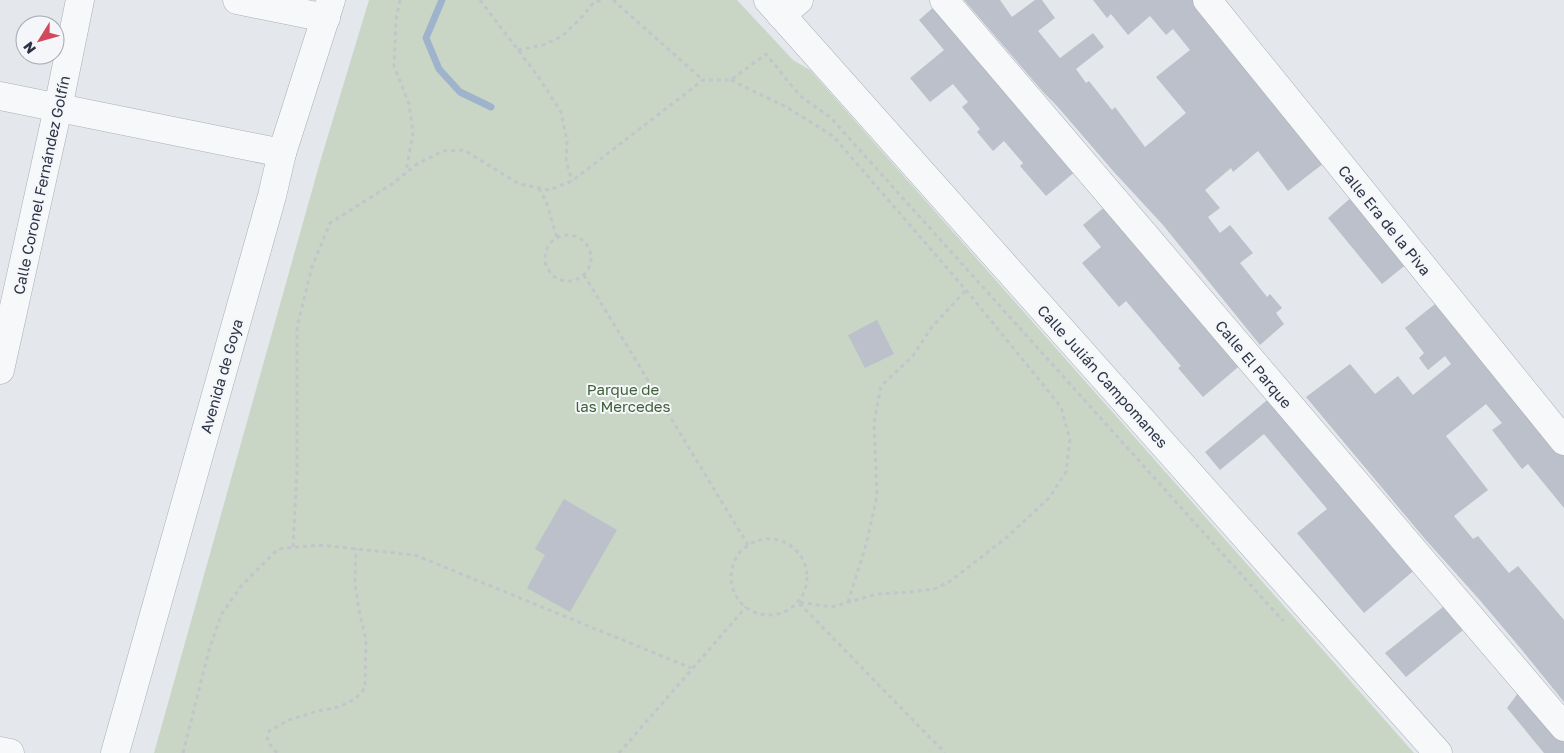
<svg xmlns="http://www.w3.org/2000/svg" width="1564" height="753" viewBox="0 0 1564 753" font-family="'Golos Text',sans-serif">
<rect width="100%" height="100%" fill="#e4e7ec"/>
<path fill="#c9d6c5" d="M369 0H737L793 60 810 70 1414 753H154L320 162Z"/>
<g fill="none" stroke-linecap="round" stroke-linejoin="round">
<path stroke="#9fb4cc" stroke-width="7" d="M442 0 426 38 439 69 460 92 491 107"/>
</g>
<g fill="#bbc0ca">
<path d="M964 0H1000L1012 17 1035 0H1042L1055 18 1038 31 1060 58 1093 33 1104 47 1076 69 1086 83 1089 81 1112 110 1115 107 1145 147 1186 113 1156 77 1190 50 1173 29 1166 35 1150 16 1128 35 1111 14 1107 18 1093 0H1195L1324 163 1288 191 1258 151 1233 172 1231 168 1205 190 1220 208 1208 217 1220 233 1230 225 1253 253 1240 263 1267 297 1270 294 1282 308 1276 313 1284 324 1260 345 1163 225 1114 172 1057 106 1044 93Z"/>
<path d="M936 5 1077 170 1046 196 1020 166 1023 163 1004 141 993 151 977 132 980 129 962 107 968 102 953 84 930 102 910 78 944 50 919 20Z"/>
<path d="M1354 195 1408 263 1382 284 1328 218Z"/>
<path d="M1108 204 1244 362 1203 397 1178 368 1181 366 1126 301 1119 307 1082 263 1101 247 1083 225Z"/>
<path d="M1440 300 1564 456V508L1528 464 1522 469 1492 430 1502 423 1486 404 1446 436 1488 490 1454 516 1473 539 1478 536 1509 573 1518 566 1564 620V702L1522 650 1478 598 1425 539 1306 397 1350 364 1375 394 1398 376 1413 395 1451 364 1445 356 1428 370 1419 358 1424 353 1405 328Z"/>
<path d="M877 320 894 354 865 368 848 335Z"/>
<path d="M1272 396 1418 567 1364 613 1297 533 1327 509 1264 434 1220 470 1205 452Z"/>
<path d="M564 499 617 530 570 612 527 588 545 555 535 549Z"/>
<path d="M1448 603 1468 626 1406 677 1385 653Z"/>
<path d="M1521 689 1564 742V753H1544L1507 708Z"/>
</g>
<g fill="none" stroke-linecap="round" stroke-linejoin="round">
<defs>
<g id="minor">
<path d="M237 0 326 18"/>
<path d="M768 0 1438 753"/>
<path d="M944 0 1564 727"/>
<path d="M1207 0 1564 441"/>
<path d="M781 15 799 0"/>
<path d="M0 96 282 153"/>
<path d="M0 370 58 108 80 0"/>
<path d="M0 751 10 753"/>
<path d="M115 753 272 196 282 153 331 0"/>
</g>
</defs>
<use href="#minor" stroke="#a9aeb7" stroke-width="29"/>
<g stroke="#c2c5cb" stroke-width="3" stroke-dasharray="4 4" stroke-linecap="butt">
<path d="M400 0 396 19 394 66 409 104 413 133 406 172"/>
<path d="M480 0 537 75 561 112 567 141 566 161 572 181"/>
<path d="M613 0 703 80"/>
<path d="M518 50 543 45 562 36 580 19 594 2 603 0"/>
<path d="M731 80 788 108 833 136 966 290 1028 366 1061 407 1070 440 1066 472 1049 498 1006 538 949 582 934 589 909 592 877 594 832 607 798 602 945 753"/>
<path d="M539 188 547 204 557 238"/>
<circle cx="568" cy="258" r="23"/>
<path d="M584 275 748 545"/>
<circle cx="769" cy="577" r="38"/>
<path d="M293 547 297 471V327L312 267 330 223 392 184 417 164 443 151 464 150 519 184 549 190 572 181 703 80H731L766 54 800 96 830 117 1283 621"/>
<path d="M848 602 866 545 877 496 874 423 881 386 913 356 931 328 966 290"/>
<path d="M183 753 209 650 221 615 241 586 278 549 319 545 415 555 691 668"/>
<path d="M277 753 267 741 269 731 289 720 318 711 339 707 355 699 365 688 366 640 359 610 355 584 356 548"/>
<path d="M619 753 746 607"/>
</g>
<use href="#minor" stroke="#f7f8fa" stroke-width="28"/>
</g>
<g text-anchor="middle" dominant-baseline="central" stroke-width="4" stroke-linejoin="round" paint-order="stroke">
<g font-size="15" fill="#2b3445" stroke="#f4f6f9">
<text transform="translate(41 185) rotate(-78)">Calle Coronel Fernández Golfín</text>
<text transform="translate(1385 220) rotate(51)">Calle Era de la Piva</text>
<text transform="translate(1254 364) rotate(50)">Calle El Parque</text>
<text transform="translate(221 376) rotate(-74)">Avenida de Goya</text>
<text transform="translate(1103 376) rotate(48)">Calle Julián Campomanes</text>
</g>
<g font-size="15" fill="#3f6138" stroke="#f4f6f9">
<text x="623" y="389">Parque de<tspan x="623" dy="17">las Mercedes</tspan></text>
</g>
</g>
<g transform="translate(40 40) rotate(233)"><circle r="24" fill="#f4f6f9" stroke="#a4a8b1"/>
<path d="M0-4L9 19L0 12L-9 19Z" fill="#d1495b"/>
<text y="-8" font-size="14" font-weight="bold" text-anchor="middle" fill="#2b3445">N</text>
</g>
</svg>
